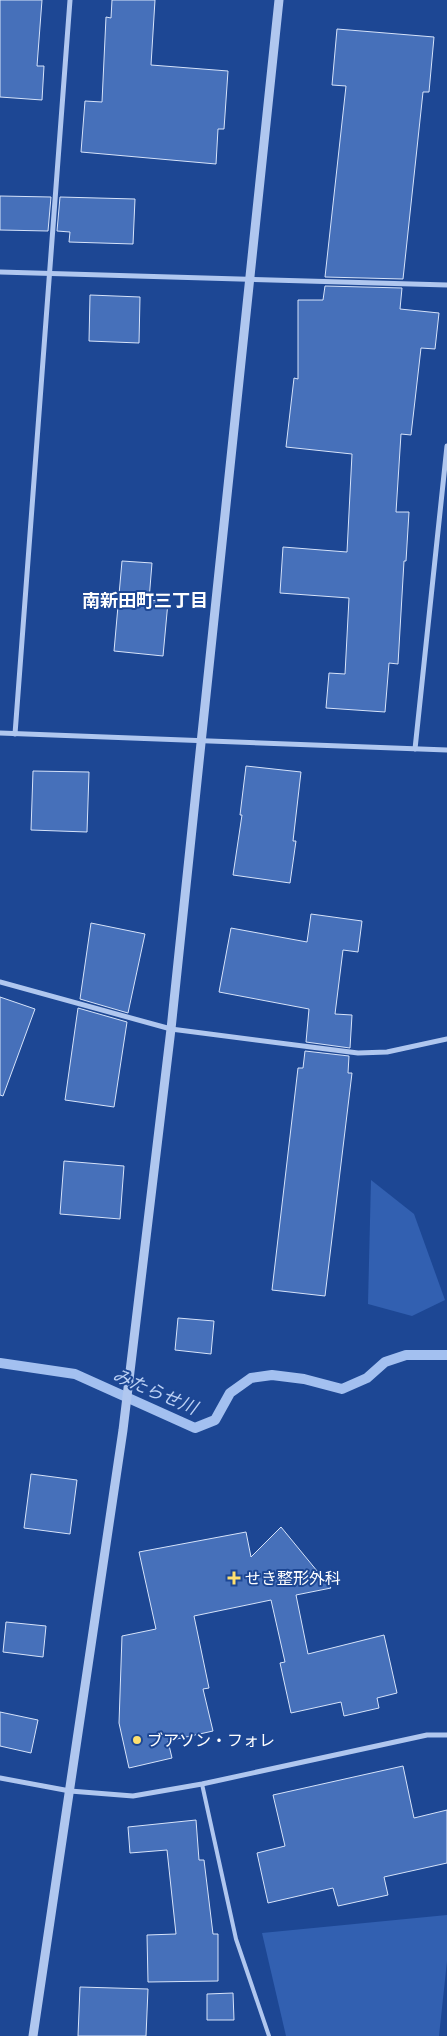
<svg xmlns="http://www.w3.org/2000/svg" width="447" height="2036" viewBox="0 0 447 2036" font-family="'IBM Plex Sans','Noto Sans JP',sans-serif">
<rect width="100%" height="100%" fill="#1d4794"/>
<g fill="#3260b1">
<path d="M371 1180 414 1214 445 1300 412 1316 368 1304Z"/>
<path d="M447 1915V1961L439 2036H286L262 1933Z"/>
</g>
<g fill="none" stroke-linecap="round" stroke-linejoin="round">
<path stroke="#a3c0f0" stroke-width="10" d="M0 1363 75 1374 195 1428 215 1420 230 1393 251 1378 272 1375 304 1379 342 1389 367 1378 385 1362 406 1355H447"/>
</g>
<g fill="#4670ba" stroke="#d6e3fa">
<path d="M0 0H42L37 66H44L42 100 0 97Z"/>
<path d="M112 0H155L151 65 228 71 224 129H218L216 164 81 152 85 101 102 102 106 17 111 18Z"/>
<path d="M337 29 434 37 429 92H423L403 279 325 277 346 86 332 85Z"/>
<path d="M0 196 51 197 48 231 0 230Z"/>
<path d="M60 197 135 199 133 244 69 242 70 232 57 231Z"/>
<path d="M325 286 402 288 400 309 439 313 435 349 421 348 411 435 401 434 396 512H409L406 561H404L398 664 389 663 385 712 326 708 329 673 345 674 349 598 280 593 283 547 347 552 352 454 286 447 294 378 298 379V300H323Z"/>
<path d="M90 295 140 297 139 343 89 341Z"/>
<path d="M122 561 152 563 149 600 168 602 163 656 114 651Z"/>
<path d="M246 766 301 772 293 841H296L290 883 233 875 242 815H240Z"/>
<path d="M33 771 89 772 87 832 31 830Z"/>
<path d="M311 914 362 921 358 952 343 950 335 1014 352 1015 350 1048 306 1042 309 1009 219 992 231 928 307 942Z"/>
<path d="M91 923 145 934 128 1013 80 999Z"/>
<path d="M0 997 35 1009 3 1096 0 1095Z"/>
<path d="M78 1008 127 1022 114 1107 65 1100Z"/>
<path d="M305 1051 349 1056 348 1073H352L325 1296 272 1290 298 1068H303Z"/>
<path d="M64 1161 124 1166 120 1219 60 1214Z"/>
<path d="M178 1318 214 1321 211 1354 175 1350Z"/>
<path d="M31 1474 77 1480 70 1534 24 1528Z"/>
<path d="M281 1527 331 1588 296 1595 308 1654 384 1635 397 1693 377 1698 379 1708 344 1716 341 1702 291 1713 280 1663 285 1662 271 1600 194 1616 209 1688 203 1689 213 1731 168 1741 172 1758 129 1768 119 1723 122 1636 156 1629 139 1552 246 1532 251 1557Z"/>
<path d="M6 1622 46 1626 43 1657 3 1652Z"/>
<path d="M0 1712 38 1720 31 1753 0 1746Z"/>
<path d="M403 1766 414 1818 447 1810V1863L384 1877 388 1895 338 1906 333 1888 268 1903 257 1853 285 1846 273 1795Z"/>
<path d="M196 1820 199 1860H204L213 1934H218V1981L148 1982 147 1935 176 1934 167 1850 130 1853 128 1827Z"/>
<path d="M80 1987 148 1989 146 2036H78Z"/>
<path d="M233 1993 234 2020H207V1994Z"/>
</g>
<g fill="none" stroke-linecap="round" stroke-linejoin="round">
<path stroke="#b0c7ef" stroke-width="4" d="M202 1784 236 1939 269 2036"/>
<g stroke="#b0c7ef" stroke-width="5">
<path d="M0 272 447 285"/>
<path d="M0 733 447 750"/>
<path d="M15 734 70 0"/>
<path d="M415 749 447 446"/>
<path d="M0 982 171 1029 358 1053 387 1052 447 1039"/>
<path d="M0 1778 70 1791 133 1796 202 1784 427 1735H447"/>
</g>
<path stroke="#b0c7ef" stroke-width="9" d="M33 2036 123 1430 171 1029 279 0"/>
</g>
<g fill="#fee06f" stroke="#1d4794" stroke-width="2">
<path d="M231.5 1570.5h5v5h5v5h-5v5h-5v-5h-5v-5h5z"/>
<circle cx="137" cy="1740" r="5"/>
</g>
<g text-anchor="middle" dominant-baseline="central" stroke-width="4" stroke-linejoin="round" paint-order="stroke">
<g font-size="16" fill="#fff" stroke="#1d4794" text-anchor="start">
<text x="245" y="1578">せき整形外科</text>
<text x="147" y="1740">ブアソン・フォレ</text>
</g>
<g font-size="18" font-weight="bold" fill="#fff" stroke="#1d4794">
<text x="145" y="600">南新田町三丁目</text>
</g>
<g font-size="18" font-style="italic" fill="#bcd1f5" stroke="#1d4794">
<text transform="translate(155 1391) rotate(23)">みたらせ川</text>
</g>
</g>
</svg>
